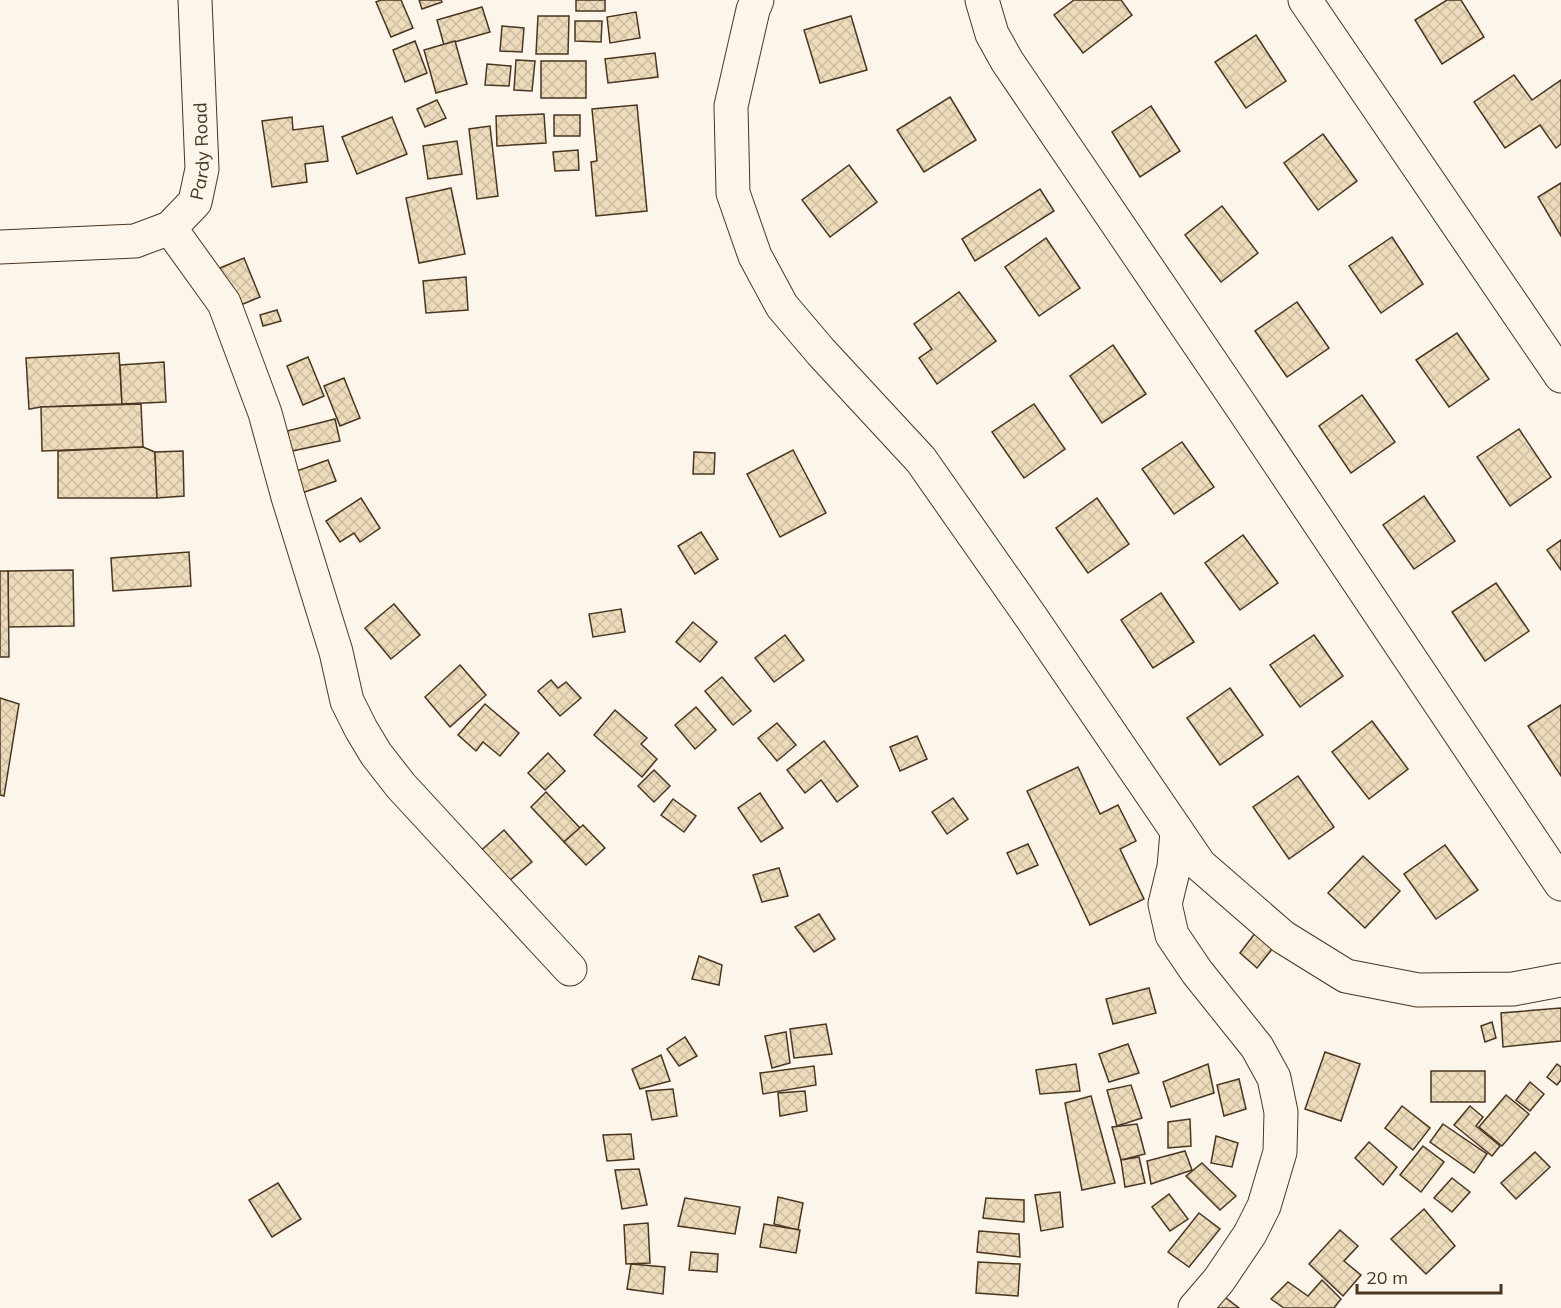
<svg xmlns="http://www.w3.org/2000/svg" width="1561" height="1308" viewBox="0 0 1561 1308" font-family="Mulish,sans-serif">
<defs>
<pattern id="building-cross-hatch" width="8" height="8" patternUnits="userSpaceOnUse" patternTransform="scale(1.5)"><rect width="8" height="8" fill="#ecdcbc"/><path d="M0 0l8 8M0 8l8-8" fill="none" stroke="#ccbda1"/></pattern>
</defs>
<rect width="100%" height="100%" fill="#fbf6e9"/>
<g fill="url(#building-cross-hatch)" stroke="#4a3520" stroke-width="1.5">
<path d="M381 0H401L413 28 391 37 376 2Z"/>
<path d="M419 0H441L442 2 422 9Z"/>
<rect x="576" y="0" width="29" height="11"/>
<path d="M1074 0H1121L1132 15 1083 53 1054 15Z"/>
<path d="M1447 0H1461L1484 37 1442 64 1415 20Z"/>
<path d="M482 7 490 32 444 45 437 20Z"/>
<path d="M636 12 640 38 610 43 607 17Z"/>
<path d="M538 16H569L568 54H536Z"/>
<path d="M851 16 867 70 820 83 804 30Z"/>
<path d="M575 21H602L601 42 575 41Z"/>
<path d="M502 26 524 28 522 52 500 51Z"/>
<path d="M1256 35 1286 81 1246 108 1215 62Z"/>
<path d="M415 41 427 73 405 82 393 50Z"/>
<path d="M455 41 467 84 436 93 424 50Z"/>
<path d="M655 53 658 77 608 83 605 59Z"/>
<path d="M516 60 535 61 532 91 514 90Z"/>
<rect x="541" y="61" width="45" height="37"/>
<path d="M487 64 511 66 509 86 485 85Z"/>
<path d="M1514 75 1532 100 1561 80V144L1556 148 1540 125 1505 148 1474 102Z"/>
<path d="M950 97 976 140 924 172 897 130Z"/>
<path d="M437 100 446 118 425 127 417 109Z"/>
<path d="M637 105 647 211 596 216 591 162 597 161 592 109Z"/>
<path d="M1151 106 1180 151 1140 177 1112 132Z"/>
<path d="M544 114 546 143 497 146 496 116Z"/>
<rect x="554" y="115" width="26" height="21"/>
<path d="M292 117 293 130 323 126 328 161 305 164 307 182 272 187 262 121Z"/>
<path d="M392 117 407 154 357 174 342 137Z"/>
<path d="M490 126 498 196 477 199 469 129Z"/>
<path d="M1323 134 1357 181 1318 210 1284 163Z"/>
<path d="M457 141 462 174 428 179 423 146Z"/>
<path d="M578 150 579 170 555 171 553 152Z"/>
<path d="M849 165 877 202 830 237 802 200Z"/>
<path d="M1561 183V236L1538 197Z"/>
<path d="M451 188 465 254 419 263 406 198Z"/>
<path d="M1040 189 1054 211 975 261 962 239Z"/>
<path d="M1222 206 1258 253 1221 282 1185 235Z"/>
<path d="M1392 237 1423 284 1381 313 1349 266Z"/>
<path d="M1046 238 1080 288 1039 316 1005 267Z"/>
<path d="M244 258 260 297 236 307 220 268Z"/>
<path d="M466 277 468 310 426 313 423 281Z"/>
<path d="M959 292 996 341 937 384 919 358 932 349 914 324Z"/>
<path d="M1297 302 1329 348 1287 377 1255 331Z"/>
<path d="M277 310 281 321 263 326 260 315Z"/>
<path d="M1457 333 1489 379 1449 407 1416 360Z"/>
<path d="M1113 345 1146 394 1102 423 1070 376Z"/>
<path d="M119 353 122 404 41 407 29 409 26 358Z"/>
<path d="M308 357 324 396 303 405 287 366Z"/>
<path d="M164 362 166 402 122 404 120 365Z"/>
<path d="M344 378 360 418 340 426 324 386Z"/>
<path d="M1362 395 1395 442 1351 473 1319 426Z"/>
<path d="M141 404 143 447 42 451 41 407Z"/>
<path d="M1034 404 1065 449 1024 478 992 432Z"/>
<path d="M335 419 340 441 292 451 287 431Z"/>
<path d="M1519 429 1551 477 1510 506 1477 457Z"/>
<path d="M1182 442 1214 487 1174 514 1142 469Z"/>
<path d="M143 447 155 452 157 498H58V451Z"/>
<path d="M793 450 826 513 780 537 747 474Z"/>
<path d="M183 451 184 496 157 498 155 452Z"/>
<path d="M694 452 715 453 714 474H693Z"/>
<path d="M328 460 336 481 302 493 294 472Z"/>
<path d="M1424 496 1455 541 1414 569 1383 525Z"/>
<path d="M361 498 380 528 360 542 354 533 340 542 326 521Z"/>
<path d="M1097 498 1129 544 1088 573 1056 528Z"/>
<path d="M701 532 718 559 695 574 678 546Z"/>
<path d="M1243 535 1278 583 1240 610 1205 563Z"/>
<path d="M1561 540V570L1547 550Z"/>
<path d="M189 552 191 586 113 591 111 558Z"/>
<path d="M73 570 74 626 8 627V571Z"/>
<path d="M0 571H8L9 657H0Z"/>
<path d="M1496 583 1529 631 1485 661 1452 612Z"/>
<path d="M1161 593 1194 642 1153 668 1121 620Z"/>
<path d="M394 604 420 635 391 659 365 628Z"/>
<path d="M621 609 625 632 593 637 589 614Z"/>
<path d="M693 622 717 642 700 662 676 642Z"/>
<path d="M785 635 804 660 774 682 755 658Z"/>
<path d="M1314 635 1343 676 1300 707 1270 665Z"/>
<path d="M460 665 486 695 450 727 425 697Z"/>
<path d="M722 677 751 711 733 725 705 691Z"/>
<path d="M551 680 558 688 566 682 581 698 560 716 538 691Z"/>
<path d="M1230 688 1263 735 1220 765 1187 718Z"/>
<path d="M0 698 19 704 4 796 0 795Z"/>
<path d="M485 704 519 733 500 756 483 742 476 751 458 735Z"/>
<path d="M1561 705V776L1528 726Z"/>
<path d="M696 707 716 730 695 749 675 725Z"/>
<path d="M615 710 647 738 641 744 657 759 642 777 594 735Z"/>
<path d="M1372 721 1408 769 1369 799 1332 752Z"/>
<path d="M777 723 796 745 777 761 758 738Z"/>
<path d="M917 736 927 759 900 771 890 747Z"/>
<path d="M824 741 858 786 837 802 821 780 805 793 787 770Z"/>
<path d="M548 753 565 771 545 790 528 773Z"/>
<path d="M1078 767 1100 814 1118 805 1136 841 1120 849 1144 899 1090 925 1027 791Z"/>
<path d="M654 770 670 786 654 802 638 786Z"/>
<path d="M1298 776 1334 827 1289 859 1253 807Z"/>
<path d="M546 792 580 828 564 842 531 807Z"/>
<path d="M760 793 783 828 761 842 738 808Z"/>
<path d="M953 798 968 819 947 834 932 812Z"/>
<path d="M673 799 696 816 684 832 661 815Z"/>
<path d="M583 825 605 848 586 865 564 842Z"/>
<path d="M504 830 532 862 504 885 477 854Z"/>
<path d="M1028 844 1038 865 1017 874 1007 853Z"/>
<path d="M1445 845 1478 890 1436 919 1404 874Z"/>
<path d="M1363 856 1400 891 1365 928 1328 893Z"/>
<path d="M779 868 788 896 762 902 753 875Z"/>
<path d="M819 914 835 939 814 952 795 927Z"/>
<path d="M1259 928 1277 943 1257 968 1240 953Z"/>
<path d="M699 956 722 965 719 985 692 979Z"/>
<path d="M1149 988 1156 1013 1113 1024 1106 999Z"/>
<path d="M1561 1008V1041L1503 1047 1501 1013Z"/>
<path d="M1492 1022 1496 1038 1485 1042 1481 1026Z"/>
<path d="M826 1024 832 1054 794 1058 790 1029Z"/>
<path d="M786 1032 790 1063 772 1068 765 1036Z"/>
<path d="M685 1037 697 1056 679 1066 667 1049Z"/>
<path d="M1128 1044 1139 1073 1109 1082 1099 1054Z"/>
<path d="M1325 1052 1360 1064 1341 1121 1305 1109Z"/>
<path d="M661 1055 670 1081 640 1089 632 1069Z"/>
<path d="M1076 1064 1080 1091 1040 1094 1036 1070Z"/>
<path d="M1208 1064 1214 1093 1171 1107 1163 1082Z"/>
<path d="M1557 1064 1561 1067V1080L1557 1085 1547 1077Z"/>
<path d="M814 1066 816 1085 763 1094 760 1073Z"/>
<rect x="1431" y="1071" width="54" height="31"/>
<path d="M1239 1079 1246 1109 1224 1116 1217 1085Z"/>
<path d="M1530 1082 1544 1094 1530 1111 1516 1100Z"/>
<path d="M1131 1085 1142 1118 1117 1126 1107 1090Z"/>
<path d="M673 1089 677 1116 652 1120 646 1091Z"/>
<path d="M805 1091 807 1111 780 1116 778 1093Z"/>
<path d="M1506 1095 1529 1114 1502 1146 1479 1127Z"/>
<path d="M1091 1096 1115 1183 1082 1190 1065 1103Z"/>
<path d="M1402 1106 1430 1128 1413 1150 1385 1128Z"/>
<path d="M1470 1106 1483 1117 1476 1126 1500 1146 1492 1156 1454 1125Z"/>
<path d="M1190 1119 1191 1146 1168 1148V1122Z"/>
<path d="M1137 1124 1145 1154 1121 1160 1112 1127Z"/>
<path d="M1443 1124 1487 1154 1474 1173 1430 1142Z"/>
<path d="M631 1134 634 1159 607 1161 603 1135Z"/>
<path d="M1216 1136 1238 1143 1232 1167 1211 1163Z"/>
<path d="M1369 1142 1397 1167 1383 1185 1355 1158Z"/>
<path d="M1423 1146 1444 1162 1421 1192 1400 1175Z"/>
<path d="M1185 1151 1192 1170 1151 1184 1147 1161Z"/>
<path d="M1535 1152 1550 1167 1516 1199 1501 1183Z"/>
<path d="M1139 1157 1145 1183 1125 1187 1121 1160Z"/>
<path d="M1202 1163 1236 1196 1220 1210 1186 1176Z"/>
<path d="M639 1169 647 1205 622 1209 615 1170Z"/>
<path d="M1452 1178 1470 1192 1452 1212 1434 1198Z"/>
<path d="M278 1183 301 1219 272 1237 249 1200Z"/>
<path d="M1060 1192 1063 1227 1041 1231 1035 1195Z"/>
<path d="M1169 1194 1188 1219 1170 1231 1152 1207Z"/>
<path d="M778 1197 803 1203 798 1230 774 1224Z"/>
<path d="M685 1198 740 1207 735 1234 678 1226Z"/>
<path d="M986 1198 1024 1200V1222L983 1218Z"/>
<path d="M1424 1209 1455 1246 1426 1274 1391 1239Z"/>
<path d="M1199 1213 1220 1229 1189 1267 1168 1252Z"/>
<path d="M648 1223 650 1263 626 1264 624 1225Z"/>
<path d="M764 1224 800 1230 796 1253 760 1247Z"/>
<path d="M1340 1230 1358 1246 1344 1261 1361 1275 1343 1296 1309 1264Z"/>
<path d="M979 1231 1019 1234 1020 1257 977 1252Z"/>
<path d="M691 1252 718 1254 717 1272 689 1270Z"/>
<path d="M978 1262 1020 1264 1018 1296 976 1293Z"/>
<path d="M631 1264 665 1267 663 1294 627 1289Z"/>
<path d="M1322 1280 1341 1299 1334 1308H1284L1271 1299 1288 1282 1308 1296Z"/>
<path d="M1221 1294 1239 1308H1208Z"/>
</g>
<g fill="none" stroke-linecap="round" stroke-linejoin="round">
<defs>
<g id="street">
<path d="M757 0 753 10 731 106 733 193 755 256 782 306 821 352 921 460 1031 617 1200 865 1283 937 1346 976 1418 990 1513 989 1561 980"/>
<path d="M982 0 992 34 1007 61 1241 406 1561 884"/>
<path d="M1305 0 1561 376"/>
<path d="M170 228 224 303 265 413 288 497 336 652 347 701 361 729 376 754 401 786 570 969"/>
<path id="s1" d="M0 247 135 241 170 228 195 202 202 169 195 0"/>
<path d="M1177 832 1174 867 1165 904 1172 935 1197 972 1257 1047 1274 1078 1281 1112 1280 1152 1264 1206 1250 1234 1219 1280 1195 1308"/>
</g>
</defs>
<use href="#street" stroke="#4a3520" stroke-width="35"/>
<use href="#street" stroke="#fbf6e9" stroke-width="33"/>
</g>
<g text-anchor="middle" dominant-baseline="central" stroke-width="4.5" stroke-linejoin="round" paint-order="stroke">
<g font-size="18" fill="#4a3520" stroke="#fbf6e9">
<text stroke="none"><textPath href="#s1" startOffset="260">Pardy Road</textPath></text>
</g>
</g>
<path d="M1357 1284v9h144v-9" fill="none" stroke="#4a3520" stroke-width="3"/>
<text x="1366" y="1284" font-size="18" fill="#4a3520" stroke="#fbf6e9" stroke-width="4.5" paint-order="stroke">20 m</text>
</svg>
